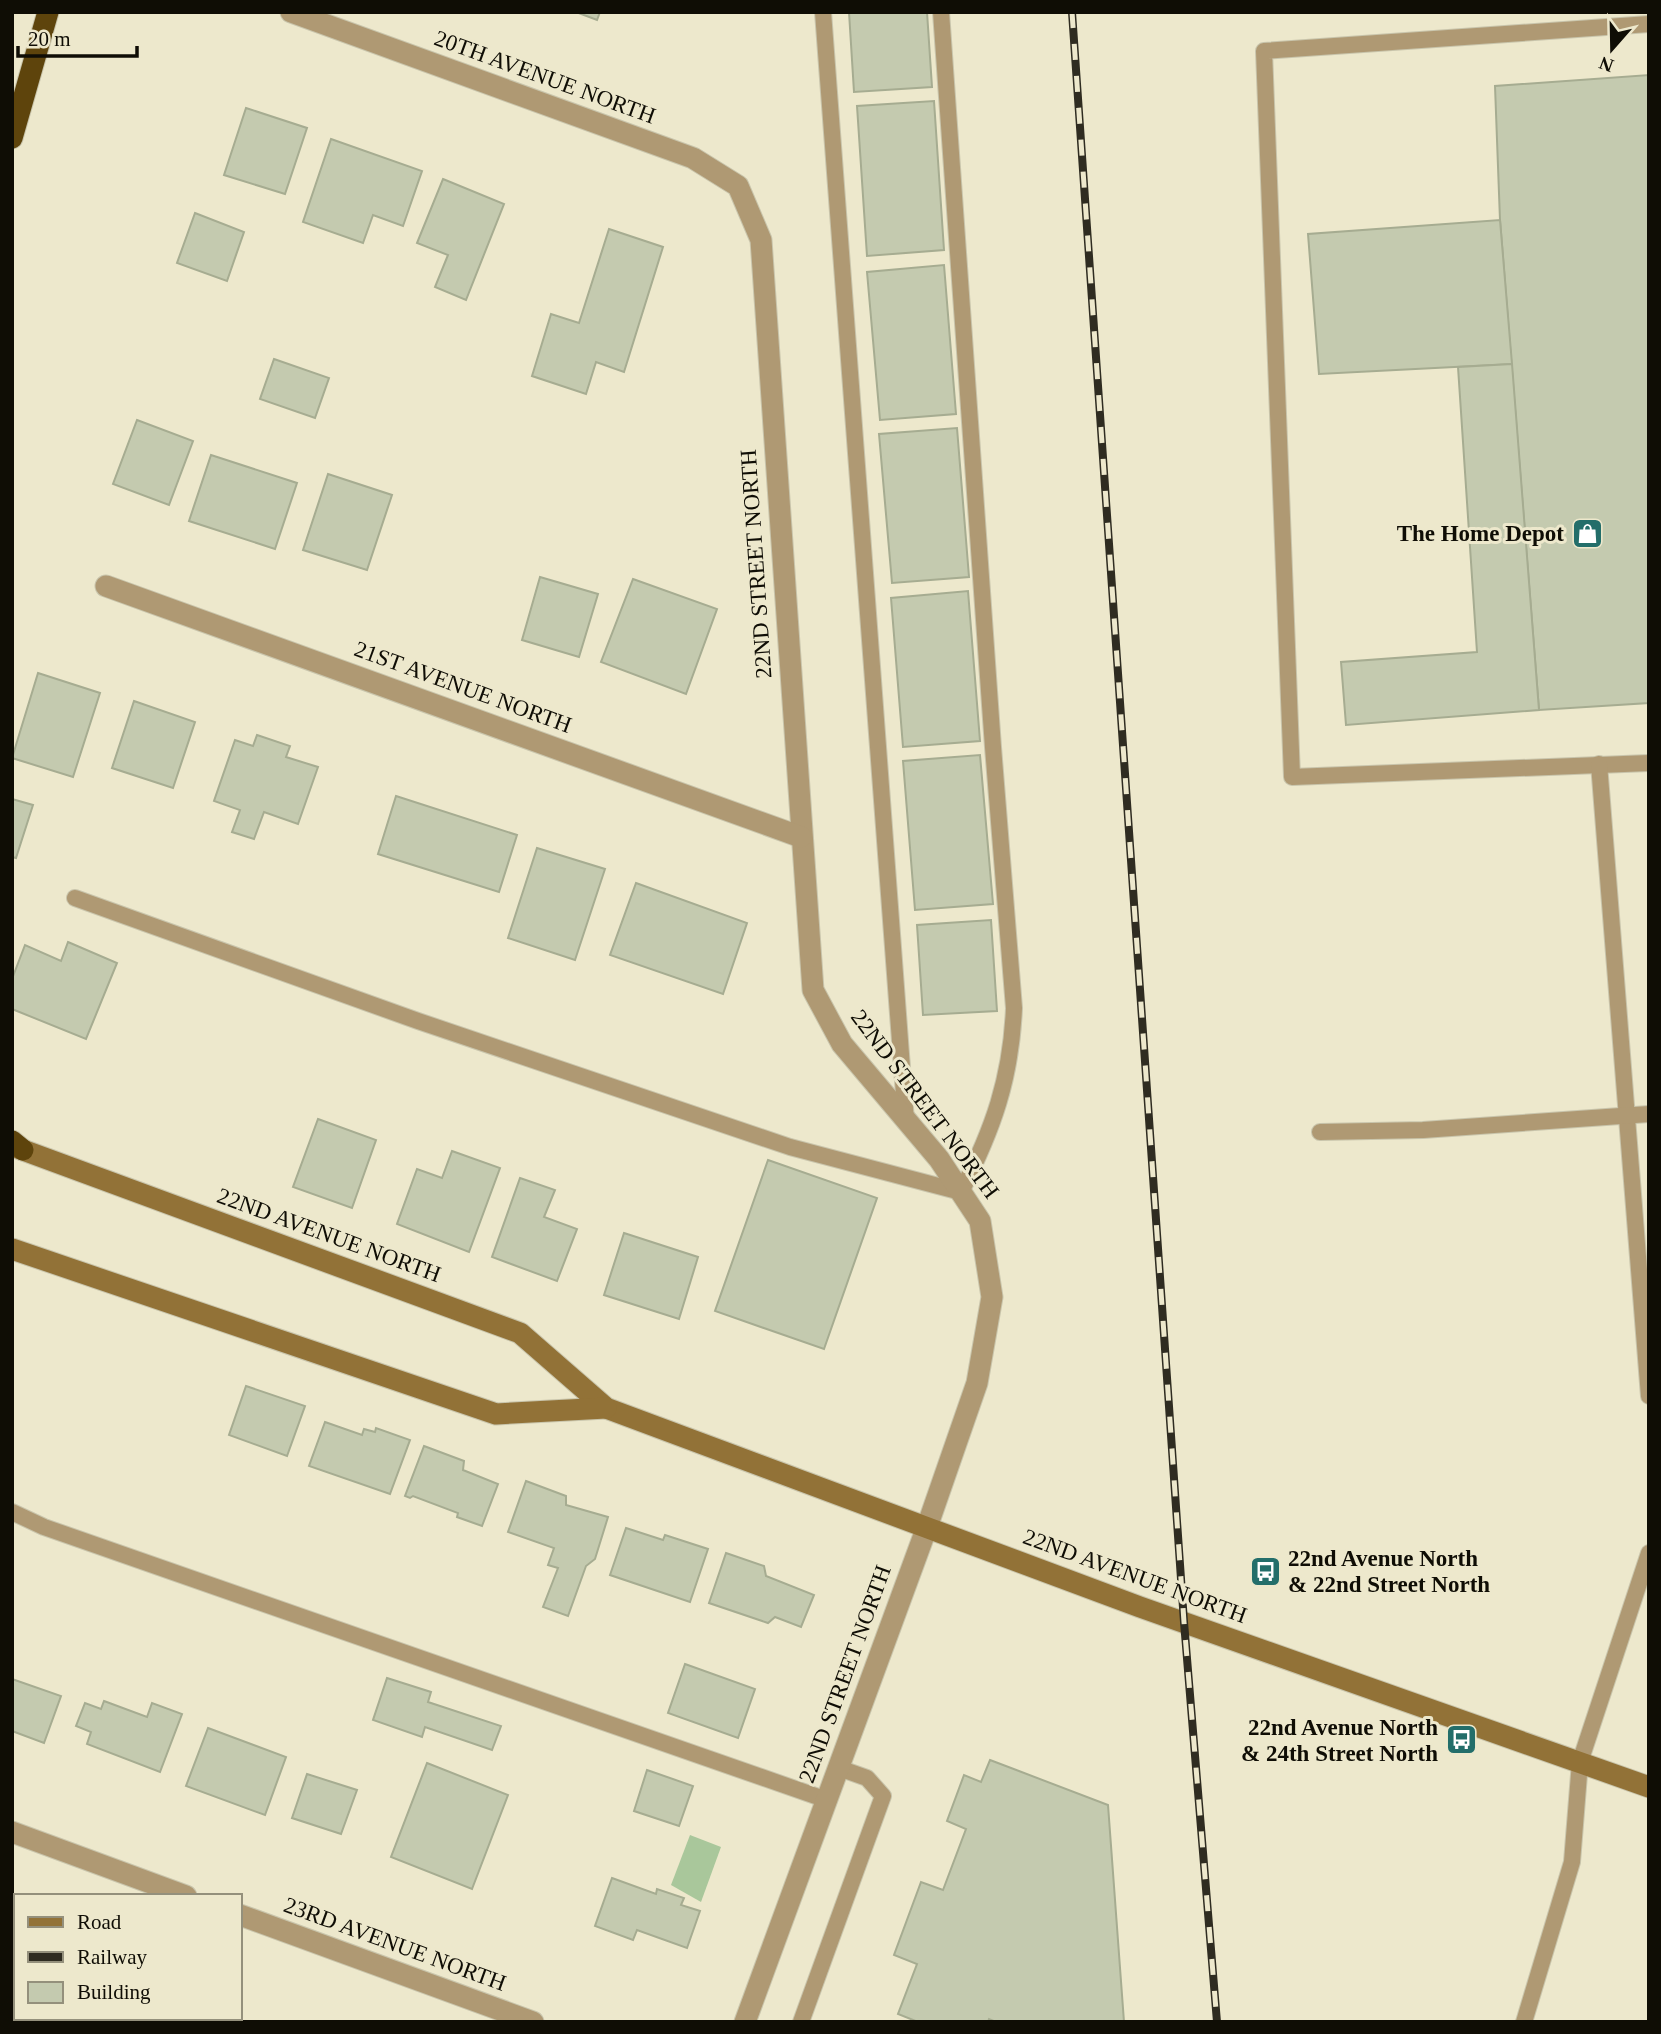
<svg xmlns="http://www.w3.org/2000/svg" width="1661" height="2034" viewBox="0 0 1661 2034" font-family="'Times New Roman',serif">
<rect width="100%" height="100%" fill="#ede8cc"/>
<path fill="#a9c79b" d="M690 1835 721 1847 701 1902 671 1885Z"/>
<g fill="#c4caaf" stroke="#a6ac91" stroke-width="2">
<path d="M576 12H600L597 20Z"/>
<path d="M849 12H927L932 87 854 92Z"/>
<path d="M1649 75V703L1539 710 1500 220 1495 86Z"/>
<path d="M934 101 944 250 867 256 857 106Z"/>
<path d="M246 108 307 128 285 194 224 175Z"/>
<path d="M331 139 422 171 403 226 373 215 363 243 303 222Z"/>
<path d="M443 179 504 204 466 300 435 287 448 255 417 243Z"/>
<path d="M195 213 244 232 227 281 177 263Z"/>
<path d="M1500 220 1512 364 1319 374 1308 234Z"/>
<path d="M609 229 663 247 624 372 596 362 586 394 532 376 551 314 579 323Z"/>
<path d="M944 265 956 414 880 420 867 272Z"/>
<path d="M274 359 329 378 315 418 260 399Z"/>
<path d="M1512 364 1539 710 1346 725 1341 662 1477 652 1458 367Z"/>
<path d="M137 420 193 441 169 505 113 484Z"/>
<path d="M957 428 969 577 892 583 879 434Z"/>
<path d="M211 455 297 483 275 549 189 521Z"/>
<path d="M328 474 392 495 367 570 303 550Z"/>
<path d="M540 577 598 594 579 657 522 640Z"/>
<path d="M633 579 717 609 686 694 601 662Z"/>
<path d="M968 591 980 741 903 747 891 598Z"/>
<path d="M38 673 100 693 73 777 12 758Z"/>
<path d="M134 701 195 722 173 788 112 768Z"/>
<path d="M257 735 290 746 286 757 318 767 298 824 264 812 254 839 232 832 240 810 214 801 235 740 253 746Z"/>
<path d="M980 755 993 904 915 910 903 761Z"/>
<path d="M396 796 517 835 499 892 378 854Z"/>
<path d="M12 799 33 805 16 858 12 857Z"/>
<path d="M537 848 605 869 575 960 508 938Z"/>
<path d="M636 883 747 923 723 994 610 955Z"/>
<path d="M991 920 997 1011 923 1015 917 925Z"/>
<path d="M68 942 117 963 86 1039 12 1009V979L25 945 61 961Z"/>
<path d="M318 1119 376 1140 352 1208 293 1187Z"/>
<path d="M452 1151 500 1168 469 1252 397 1224 417 1169 442 1178Z"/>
<path d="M768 1160 877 1198 824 1349 715 1311Z"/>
<path d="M520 1178 555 1190 544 1217 577 1229 557 1281 492 1257Z"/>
<path d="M624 1233 698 1257 679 1319 604 1295Z"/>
<path d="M246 1386 305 1406 287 1456 229 1435Z"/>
<path d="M325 1422 362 1435 364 1429 375 1432 376 1428 410 1440 390 1494 309 1466Z"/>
<path d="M424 1446 464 1461 463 1470 498 1484 482 1526 457 1517 458 1513 413 1496 410 1498 405 1496Z"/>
<path d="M526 1481 566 1496V1505L608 1517 595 1559 586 1566 568 1616 543 1607 558 1568 548 1565 554 1548 508 1532Z"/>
<path d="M626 1528 663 1540 665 1535 708 1549 690 1602 610 1575Z"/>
<path d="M726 1553 764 1566 766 1576 814 1595 801 1627 775 1617 768 1623 709 1603Z"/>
<path d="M685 1664 755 1689 738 1738 668 1713Z"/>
<path d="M387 1678 431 1692 428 1702 501 1726 492 1750 425 1727 422 1737 373 1720Z"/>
<path d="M12 1679 61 1696 44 1743 12 1731Z"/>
<path d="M104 1701 147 1717 152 1703 182 1714 160 1772 87 1744 91 1732 76 1726 85 1703 101 1709Z"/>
<path d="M208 1728 286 1757 265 1815 186 1786Z"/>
<path d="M990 1760 1108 1805 1124 2022H996L989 2019 988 2022H918L898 2014 917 1964 894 1955 921 1882 943 1890 966 1829 947 1821 964 1775 981 1782Z"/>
<path d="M427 1763 508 1795 472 1889 391 1857Z"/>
<path d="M647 1770 693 1786 679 1826 634 1811Z"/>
<path d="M307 1774 357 1790 341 1834 292 1818Z"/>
<path d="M612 1878 656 1894 657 1889 684 1898 681 1905 700 1911 687 1948 637 1930 633 1940 595 1926Z"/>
<path d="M12 1922 16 1923V1997L12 1996Z"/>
<path d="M69 2018H159L158 2022H75Z"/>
<path d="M183 2018H229L238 2022H181Z"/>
</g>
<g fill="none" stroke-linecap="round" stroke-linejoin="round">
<defs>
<g id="lane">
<path d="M823 12 906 1121"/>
<path d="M1649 24 1264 51 1292 777 1649 763"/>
<path d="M1599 764 1649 1396"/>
<path d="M75 898 418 1021 790 1147 961 1192C993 1129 1011 1079 1014 1008L993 747 941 12"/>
<path d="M1320 1132 1423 1130 1649 1114"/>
<path d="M12 1512 44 1527 827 1800"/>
<path d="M801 2022 883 1796 867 1778 839 1768"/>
<path d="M1524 2022 1572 1862 1580 1762 1649 1553"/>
</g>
<g id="street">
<path d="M291 12 693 158 738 186 761 240 813 990 842 1044 939 1159 980 1221 992 1297 977 1383 927 1527 745 2022"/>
<path d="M106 586 801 837"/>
<path d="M12 1832 186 1896"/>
<path d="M240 1915 533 2022"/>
</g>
<g id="secondary">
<path d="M12 1146 520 1333 606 1408 1140 1607 1649 1787"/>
<path d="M12 1249 496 1414 606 1408"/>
</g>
<g id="highway">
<path d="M12 138 48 12"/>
<path d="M12 1141 23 1150"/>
</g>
</defs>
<use href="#lane" stroke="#c9c5ac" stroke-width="18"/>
<use href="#street" stroke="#c9c5ac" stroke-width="23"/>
<use href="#secondary" stroke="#c9c5ac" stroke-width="23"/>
<use href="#highway" stroke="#c9c5ac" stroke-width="23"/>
<use href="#lane" stroke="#af9973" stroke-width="16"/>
<use href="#street" stroke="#af9973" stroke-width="21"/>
<use href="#secondary" stroke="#927237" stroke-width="21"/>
<use href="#highway" stroke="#5e440c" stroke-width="21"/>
<defs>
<path id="rail" d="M1072 12 1184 1622 1217 2022"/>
</defs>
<use href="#rail" stroke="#2f2c21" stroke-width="8"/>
<use href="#rail" stroke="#ede8cc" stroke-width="5" stroke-dasharray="16" stroke-linecap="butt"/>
</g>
<defs>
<symbol id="shop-square" viewBox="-11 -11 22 22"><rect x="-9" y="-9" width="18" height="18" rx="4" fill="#236e6a" stroke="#ede8cc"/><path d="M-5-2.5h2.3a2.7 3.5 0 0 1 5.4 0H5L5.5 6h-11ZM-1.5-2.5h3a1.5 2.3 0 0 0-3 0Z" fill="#fff"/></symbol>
<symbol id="bus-square" viewBox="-11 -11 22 22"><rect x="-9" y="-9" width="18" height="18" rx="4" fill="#236e6a" stroke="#ede8cc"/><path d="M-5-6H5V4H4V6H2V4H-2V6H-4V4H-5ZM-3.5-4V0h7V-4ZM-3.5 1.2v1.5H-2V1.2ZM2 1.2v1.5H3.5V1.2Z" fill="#fff"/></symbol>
</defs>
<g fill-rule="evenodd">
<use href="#shop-square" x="1570" y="516" width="35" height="35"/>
<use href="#bus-square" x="1248" y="1554" width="35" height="35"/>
<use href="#bus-square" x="1444" y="1722" width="35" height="35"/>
</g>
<g text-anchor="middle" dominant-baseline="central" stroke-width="6" stroke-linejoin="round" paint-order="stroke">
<g font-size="23" fill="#0f0d05" stroke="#ede8cc">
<text transform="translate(545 77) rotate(20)">20TH AVENUE NORTH</text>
<text transform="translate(756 564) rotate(-94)">22ND STREET NORTH</text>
<text transform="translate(463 687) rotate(20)">21ST AVENUE NORTH</text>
<text transform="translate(925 1104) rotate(53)">22ND STREET NORTH</text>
<text transform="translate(329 1235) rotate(20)">22ND AVENUE NORTH</text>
<text transform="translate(1135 1576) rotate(20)">22ND AVENUE NORTH</text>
<text transform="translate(845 1674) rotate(-70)">22ND STREET NORTH</text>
<text transform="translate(395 1944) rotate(20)">23RD AVENUE NORTH</text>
</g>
<g font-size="23" font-weight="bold" fill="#0f0d05" stroke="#ede8cc" text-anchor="end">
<text x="1564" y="533">The Home Depot</text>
<text x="1288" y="1558" text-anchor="start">22nd Avenue North<tspan x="1288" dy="26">&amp; 22nd Street North</tspan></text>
<text x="1438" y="1727">22nd Avenue North<tspan x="1438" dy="26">&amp; 24th Street North</tspan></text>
</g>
</g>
<rect width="1661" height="2034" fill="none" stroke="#0f0d05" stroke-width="28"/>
<rect x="14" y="1894" width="228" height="126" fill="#ede8cc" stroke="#94907c" stroke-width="2"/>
<rect x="28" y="1917" width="35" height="10" fill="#927237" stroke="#94907c" stroke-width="2"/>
<text x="77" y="1929" font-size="21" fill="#0f0d05">Road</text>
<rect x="28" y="1952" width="35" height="10" fill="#2f2c21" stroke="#94907c" stroke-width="2"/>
<text x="77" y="1964" font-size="21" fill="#0f0d05">Railway</text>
<rect x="28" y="1982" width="35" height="21" fill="#c4caaf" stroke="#94907c" stroke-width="2"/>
<text x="77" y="1999" font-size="21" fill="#0f0d05">Building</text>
<g transform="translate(1612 49) rotate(200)" stroke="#ede8cc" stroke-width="5" paint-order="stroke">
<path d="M0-5L12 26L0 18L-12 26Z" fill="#0f0d05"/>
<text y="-10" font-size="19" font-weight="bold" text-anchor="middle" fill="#0f0d05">N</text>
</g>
<path d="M18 46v10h119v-10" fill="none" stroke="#0f0d05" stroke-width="3.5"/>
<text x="28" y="46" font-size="21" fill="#0f0d05" stroke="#ede8cc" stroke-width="5" paint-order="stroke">20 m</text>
</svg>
